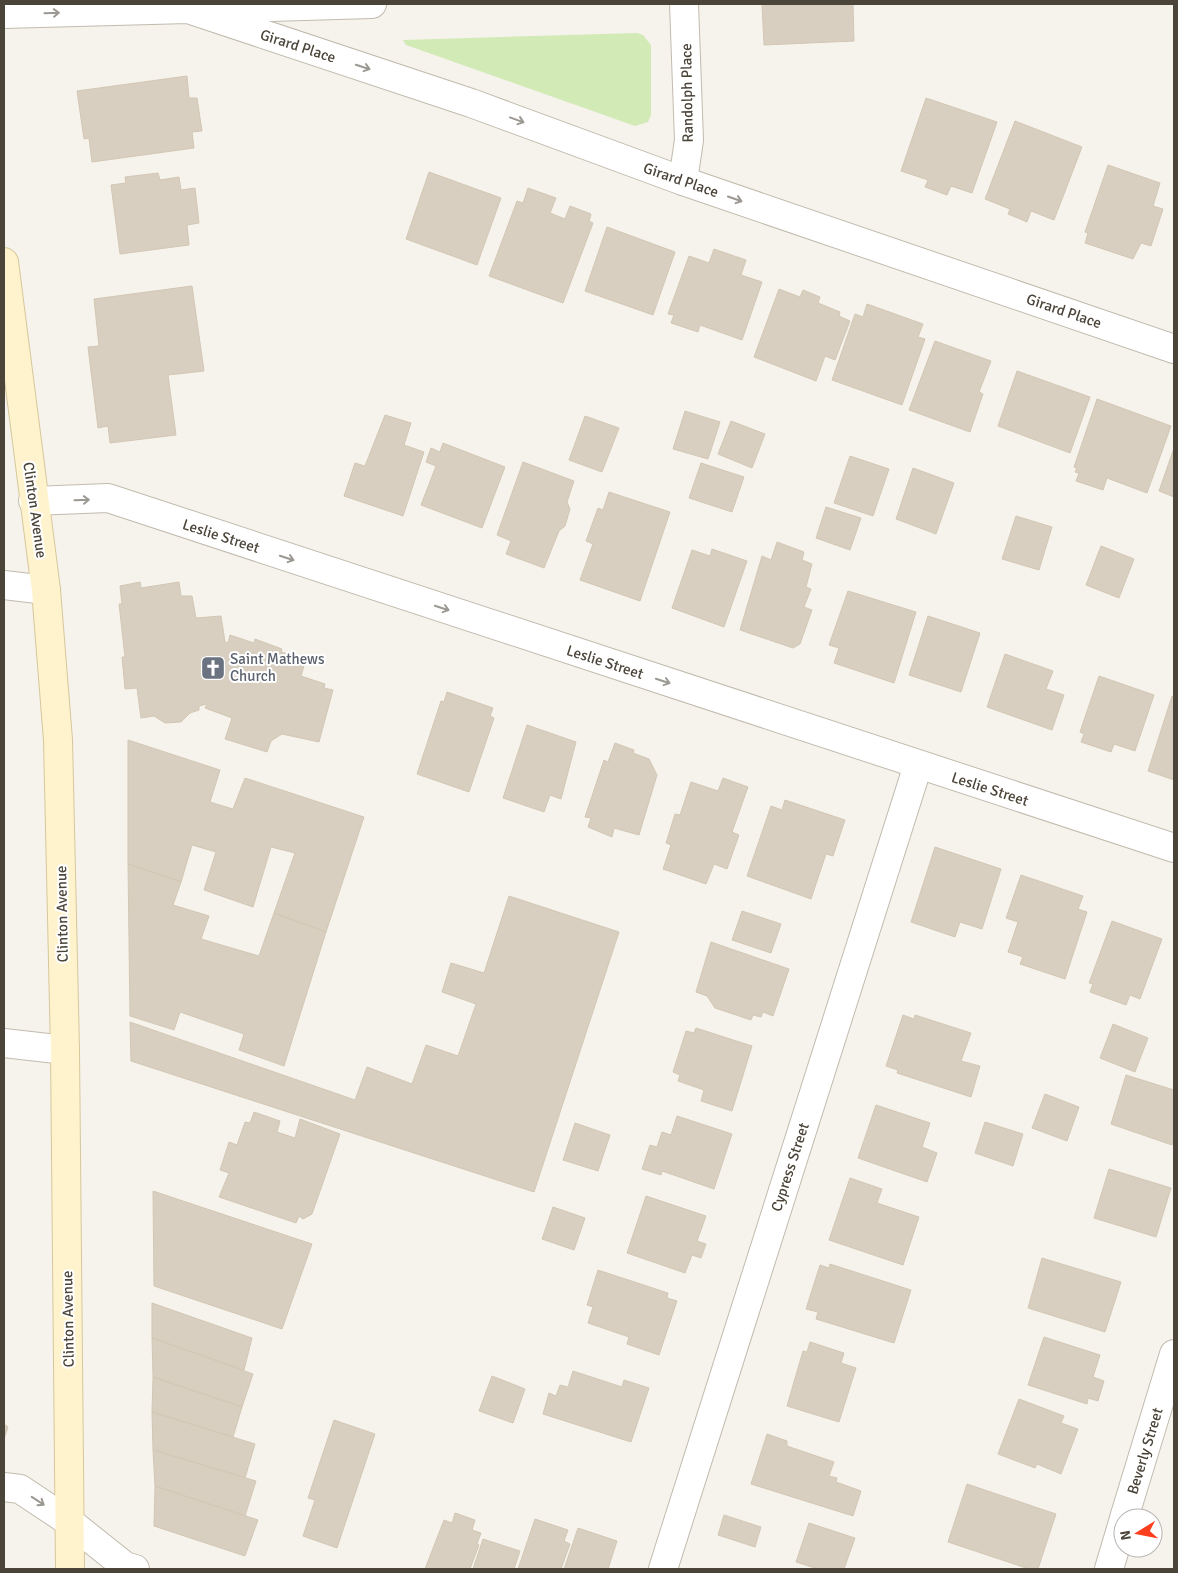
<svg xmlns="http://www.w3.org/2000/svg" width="1178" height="1573" viewBox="0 0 1178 1573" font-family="Signika,sans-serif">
<rect width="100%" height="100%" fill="#f6f3ec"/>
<path fill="#d2eab5" d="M637 33 643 35 651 45V115L648 122 635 126 406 45 403 40Z"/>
<g fill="#d8cfc1" stroke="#d3c7b4">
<path d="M762 4H853L854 41 764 45Z"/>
<path d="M187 76 189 98H197L202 131 192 132 194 148 92 162 89 138 84 139 77 91Z"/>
<path d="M926 98 997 122 972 193 951 186 947 195 925 187 928 180 901 171Z"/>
<path d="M1015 121 1082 147 1054 220 1031 211 1027 222 1008 214 1010 209 985 199Z"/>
<path d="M1108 165 1160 183 1153 206 1163 209 1151 246 1141 243 1133 259 1085 243 1088 233 1085 232Z"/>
<path d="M429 172 501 198 477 265 406 239Z"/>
<path d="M158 173 160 180 179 177 181 190 195 188 199 223 187 225 189 245 120 254 111 185 126 183 125 177Z"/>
<path d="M528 188 556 198 550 213 565 219 570 206 591 214 589 221 593 223 563 303 489 276 517 201 523 203Z"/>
<path d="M607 227 675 252 653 315 585 291Z"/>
<path d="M714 249 746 260 741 275 762 282 742 340 700 325 698 332 671 323 674 315 668 314 689 256 709 263Z"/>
<path d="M192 286 204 371 168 375 176 435 110 443 108 426 98 428 88 347 99 346 94 299Z"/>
<path d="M779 289 800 297 803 290 820 297 818 303 840 312 839 316 850 321 835 360 825 356 816 381 754 357Z"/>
<path d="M867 304 923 324 918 337 925 339 902 405 832 380 855 314 863 317Z"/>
<path d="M935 341 991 361 979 392 983 394 970 432 909 410Z"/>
<path d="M1017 371 1090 397 1070 453 998 426Z"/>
<path d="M1097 399 1171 426 1147 493 1107 478 1103 490 1076 481 1079 473 1075 472 1077 468 1074 467Z"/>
<path d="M685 411 720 422 708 459 673 449Z"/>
<path d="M385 415 411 423 404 445 424 452 403 516 344 496 355 463 365 466Z"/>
<path d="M585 416 619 428 602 472 569 460Z"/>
<path d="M731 421 765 434 752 468 718 454Z"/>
<path d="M443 443 505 467 482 528 421 505 436 466 426 462 431 448 440 452Z"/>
<path d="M1174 448V497L1159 491Z"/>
<path d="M850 456 889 469 873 516 834 503Z"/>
<path d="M523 462 574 481 567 502 570 509 565 526 559 531 544 568 506 554 511 541 497 535Z"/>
<path d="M701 463 744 477 732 512 689 498Z"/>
<path d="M913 468 954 483 936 534 896 519Z"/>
<path d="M609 492 670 512 640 601 580 580 593 544 586 541 598 508 603 510Z"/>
<path d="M826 507 861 518 850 550 816 538Z"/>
<path d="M1016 516 1052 527 1039 570 1002 559Z"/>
<path d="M777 542 804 552 802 560 812 564 806 587 811 589 804 607 812 610 800 644 793 648 740 630 762 556 771 560Z"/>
<path d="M1101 546 1134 559 1119 598 1086 585Z"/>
<path d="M712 549 747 561 724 627 672 608 692 550 710 556Z"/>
<path d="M140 582 141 588 179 582 181 596H192L196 618 221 616 225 642 228 643 230 635 254 643 255 639 282 649 281 652 306 659 301 676 325 684 324 688 333 690 319 742 282 734 271 741 267 752 225 739 232 718 205 708 207 704 199 706V710L190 713 181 722 165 723 154 716 141 718 137 688 125 689 122 657H125L119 604H122L120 586Z"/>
<path d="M848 591 916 612 894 683 834 663 839 648 829 645Z"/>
<path d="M928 616 980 633 961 692 909 675Z"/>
<path d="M1005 654 1053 671 1046 689 1064 695 1052 730 987 707Z"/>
<path d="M1099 676 1154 695 1135 751 1114 744 1111 752 1081 742 1084 734 1080 732Z"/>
<path d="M447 692 493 708 490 716 494 718 469 792 417 774 441 701 444 702Z"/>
<path d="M1172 696 1174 697V780L1148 771Z"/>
<path d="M527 725 576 742 561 799 550 795 544 812 503 798Z"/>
<path d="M128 740 220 770 210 802 233 809 245 778 364 817 326 932 274 913 295 853 271 847 253 907 204 890 216 852 192 845 181 882 128 864Z"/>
<path d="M615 743 634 750 633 753 649 759 657 775 639 835 614 828 612 837 588 827 591 818 585 817 604 760 608 762Z"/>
<path d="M723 778 748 787 732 832 739 835 727 869 714 864 706 884 663 869 671 845 666 843 675 814 680 815 691 782 718 791Z"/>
<path d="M785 800 845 820 833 856 826 854 811 899 747 876 771 806 782 810Z"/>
<path d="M935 847 1001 869 982 929 960 922 955 937 911 922Z"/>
<path d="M128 864 181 882 173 905 209 916 201 939 259 956 274 913 326 932 284 1066 239 1050 244 1034 180 1012 174 1030 130 1016Z"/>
<path d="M1021 875 1083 896 1078 909 1087 912 1065 979 1020 964 1023 957 1008 952 1018 922 1006 918Z"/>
<path d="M509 896 619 932 534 1192 131 1061 130 1022 355 1100 367 1067 412 1084 426 1045 458 1056 476 1004 442 992 451 963 484 973Z"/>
<path d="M742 911 781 924 771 953 732 940Z"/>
<path d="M1112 921 1162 939 1140 999 1130 995 1126 1005 1090 992 1093 984 1089 983Z"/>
<path d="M711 942 789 969 773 1016 763 1012 761 1017 753 1015 751 1020 715 1008 707 996 696 992Z"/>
<path d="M903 1015 914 1019 915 1015 971 1033 961 1061 980 1066 971 1097 897 1073 898 1070 886 1066Z"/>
<path d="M1113 1024 1148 1038 1135 1072 1100 1058Z"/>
<path d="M696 1028 752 1046 732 1111 701 1101 704 1090 678 1081 680 1075 673 1072 686 1031 694 1033Z"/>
<path d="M1126 1075 1174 1090V1140L1172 1145 1111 1124Z"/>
<path d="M1045 1094 1079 1107 1067 1141 1032 1128Z"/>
<path d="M876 1105 930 1123 922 1147 937 1153 927 1182 858 1158Z"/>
<path d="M254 1112 280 1121 277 1132 295 1138 300 1119 340 1134 312 1214 303 1219 299 1216 296 1223 219 1197 229 1173 220 1170 229 1142 237 1145 245 1122 250 1123Z"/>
<path d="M677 1116 732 1134 714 1189 662 1171 661 1175 642 1169 650 1145 657 1147 662 1132 671 1135Z"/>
<path d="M985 1122 1023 1134 1013 1166 975 1153Z"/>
<path d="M575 1123 610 1135 598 1171 563 1160Z"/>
<path d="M1109 1169 1171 1188 1156 1237 1094 1218Z"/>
<path d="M850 1178 882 1189 877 1203 919 1217 903 1265 829 1240Z"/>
<path d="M153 1191 312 1244 282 1329 154 1286Z"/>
<path d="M646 1196 706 1216 697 1241 706 1244 701 1258 692 1255 685 1273 627 1253Z"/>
<path d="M553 1207 585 1218 574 1250 542 1239Z"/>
<path d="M1042 1258 1121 1282 1105 1332 1028 1308Z"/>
<path d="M830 1264 911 1290 894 1343 816 1319 818 1312 806 1309 820 1265 829 1268Z"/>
<path d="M598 1270 668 1293 667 1298 677 1301 659 1355 627 1344 629 1337 588 1323 593 1307 587 1305Z"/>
<path d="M152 1303 252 1338 244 1370 152 1338Z"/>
<path d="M1044 1337 1100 1355 1093 1377 1104 1381 1098 1401 1088 1398 1087 1404 1028 1385Z"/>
<path d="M152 1338 253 1374 242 1407 153 1377Z"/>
<path d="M810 1342 844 1353 841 1363 856 1368 839 1422 787 1406 803 1351 807 1352Z"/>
<path d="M573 1371 622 1387 624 1380 649 1388 631 1442 543 1414 549 1393 556 1396 560 1385 568 1387Z"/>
<path d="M492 1376 525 1389 513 1423 479 1411Z"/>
<path d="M153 1377 242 1407 233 1437 152 1412Z"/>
<path d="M1019 1399 1064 1416 1061 1423 1078 1429 1061 1474 1037 1464 1035 1468 998 1454Z"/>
<path d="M152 1412 255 1444 245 1478 153 1450Z"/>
<path d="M4 1413V1424L8 1427 4 1439Z"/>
<path d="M334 1420 375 1434 337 1548 303 1536 315 1500 308 1498Z"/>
<path d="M767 1434 787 1441V1446L834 1462 829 1476 837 1478 836 1482 861 1491 853 1516 751 1484Z"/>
<path d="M153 1450 256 1481 245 1516 155 1486Z"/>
<path d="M967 1484 1056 1514 1038 1569H1029L948 1542Z"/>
<path d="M155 1486 258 1520 245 1556 154 1526Z"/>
<path d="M455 1513 475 1520 472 1530 481 1533 477 1544 479 1545 470 1569H425L444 1520 452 1523Z"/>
<path d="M724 1515 761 1527 755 1547 718 1535Z"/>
<path d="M535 1519 568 1530 564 1541 570 1544 561 1569H518Z"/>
<path d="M809 1523 855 1538 844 1569H818L796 1562Z"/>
<path d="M578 1528 617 1541 608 1569H564Z"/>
<path d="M483 1539 520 1551 514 1569H473Z"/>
</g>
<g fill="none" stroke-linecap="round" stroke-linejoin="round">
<defs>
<g id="minor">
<path d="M207 9 372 4"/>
<path d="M4 14 188 9 471 103 683 181 1174 349"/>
<path d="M683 181 689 140 684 4"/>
<path d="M33 501 108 498 1174 848"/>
<path d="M4 585 46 590"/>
<path d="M4 1043 65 1050"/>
<path d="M1124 1518 1174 1354"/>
<path d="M663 1569 918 765"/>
<path d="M1109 1569 1123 1522"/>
</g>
<path id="tertiary" d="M4 1487 20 1489 71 1523 125 1566 135 1569"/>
<path id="secondary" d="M4 262 46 590 58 740 65 1050 70 1569"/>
</defs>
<use href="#minor" stroke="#c2bbae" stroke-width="30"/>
<use href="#tertiary" stroke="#c2bbae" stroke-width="30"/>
<use href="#secondary" stroke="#d6c79b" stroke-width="30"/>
<use href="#minor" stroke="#fff" stroke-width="28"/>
<use href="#tertiary" stroke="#fff" stroke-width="28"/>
<use href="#secondary" stroke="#fff3cd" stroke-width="28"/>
</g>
<defs><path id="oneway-shaft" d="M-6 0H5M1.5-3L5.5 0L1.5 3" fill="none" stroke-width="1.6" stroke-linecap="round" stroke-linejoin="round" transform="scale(1.25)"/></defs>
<g stroke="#9c9892">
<use href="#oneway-shaft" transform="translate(52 13) rotate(-2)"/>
<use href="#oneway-shaft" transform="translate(363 67) rotate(18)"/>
<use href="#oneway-shaft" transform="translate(517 120) rotate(20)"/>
<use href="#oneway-shaft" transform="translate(735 199) rotate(19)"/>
<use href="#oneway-shaft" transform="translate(82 500) rotate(-2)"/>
<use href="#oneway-shaft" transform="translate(287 558) rotate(18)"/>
<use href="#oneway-shaft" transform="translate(442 608) rotate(18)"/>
<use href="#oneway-shaft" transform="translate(663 681) rotate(18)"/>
<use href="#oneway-shaft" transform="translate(38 1501) rotate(33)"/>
</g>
<defs>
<symbol id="church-square" viewBox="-11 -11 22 22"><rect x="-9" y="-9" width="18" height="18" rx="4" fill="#6b7280" stroke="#fff"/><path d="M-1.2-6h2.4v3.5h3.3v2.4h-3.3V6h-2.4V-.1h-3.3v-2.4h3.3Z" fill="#fff"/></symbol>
</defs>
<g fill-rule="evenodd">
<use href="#church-square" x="199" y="654" width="28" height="28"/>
</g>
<g text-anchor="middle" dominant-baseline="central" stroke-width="4" stroke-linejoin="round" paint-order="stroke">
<g font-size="15" fill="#4b4439" stroke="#fff">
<text transform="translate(298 46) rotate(18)">Girard Place</text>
<text transform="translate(687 93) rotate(-91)">Randolph Place</text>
<text transform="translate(681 180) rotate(19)">Girard Place</text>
<text transform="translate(1064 311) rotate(19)">Girard Place</text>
<text transform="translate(35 510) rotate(82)">Clinton Avenue</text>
<text transform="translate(221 536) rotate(18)">Leslie Street</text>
<text transform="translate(605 662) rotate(18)">Leslie Street</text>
<text transform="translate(990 789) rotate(18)">Leslie Street</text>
<text transform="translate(62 914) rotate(-91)">Clinton Avenue</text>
<text transform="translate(790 1167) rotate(-72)">Cypress Street</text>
<text transform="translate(68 1319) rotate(-91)">Clinton Avenue</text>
<text transform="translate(1145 1451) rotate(-73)">Beverly Street</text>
</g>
<g font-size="15" fill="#5b616d" stroke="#fff" text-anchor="start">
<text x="230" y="659">Saint Mathews<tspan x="230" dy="17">Church</tspan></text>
</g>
</g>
<rect width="1178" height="1573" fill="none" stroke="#4b4439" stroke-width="10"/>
<g transform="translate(1138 1533) rotate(260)"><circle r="24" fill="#ffffff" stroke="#b7b4b0"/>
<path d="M0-4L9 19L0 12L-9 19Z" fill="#fc3f1d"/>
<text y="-8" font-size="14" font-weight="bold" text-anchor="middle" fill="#4b4439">N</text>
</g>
</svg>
